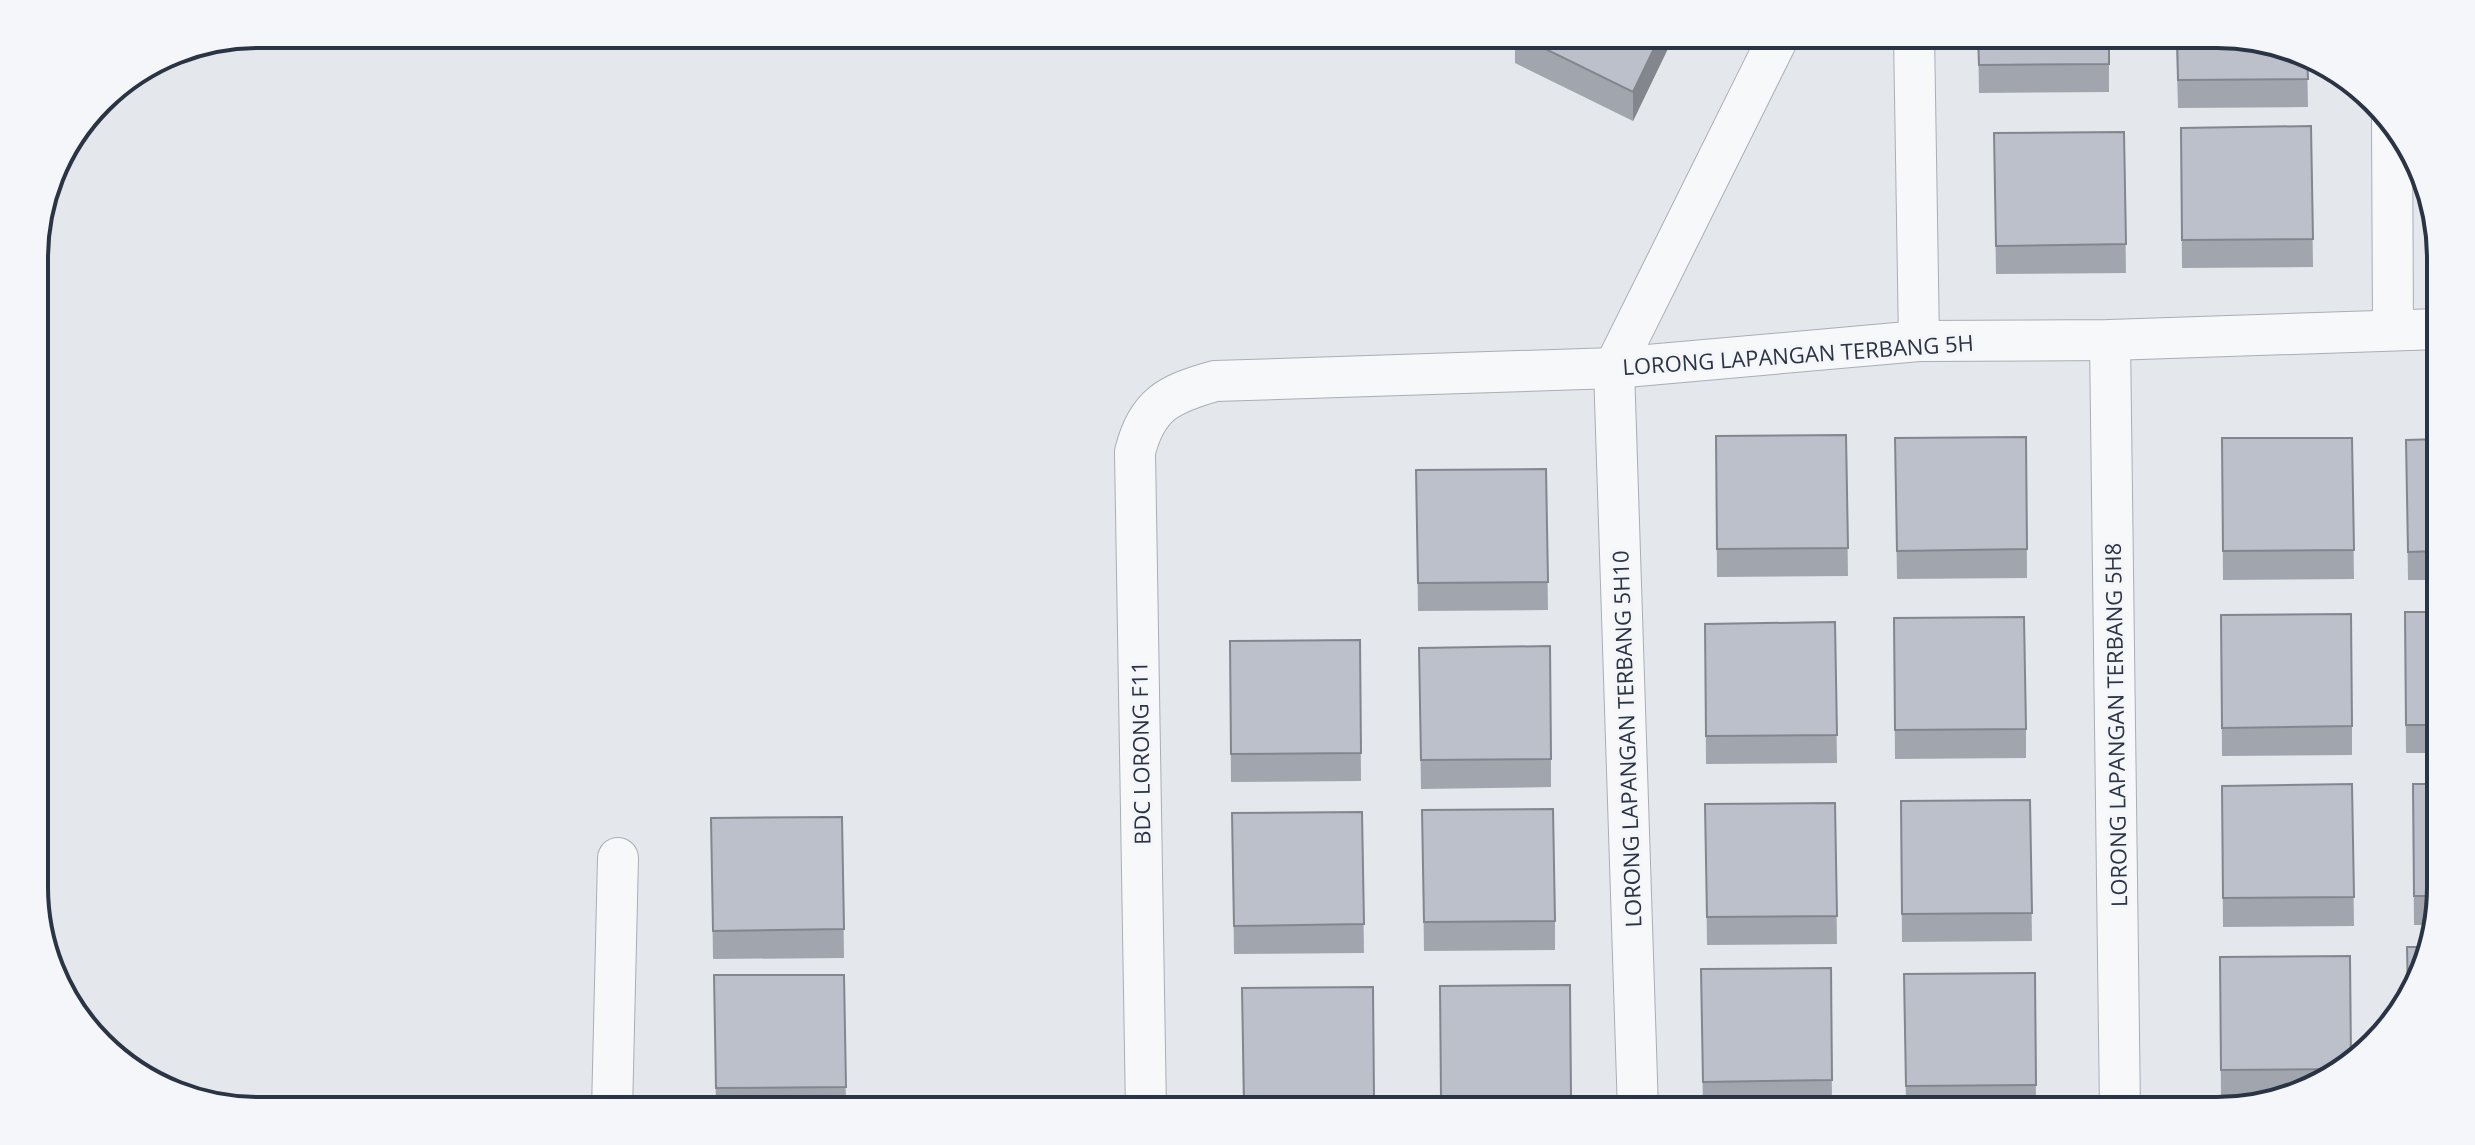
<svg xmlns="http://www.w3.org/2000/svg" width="2475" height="1145" viewBox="0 0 2475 1145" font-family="'Open Sans',sans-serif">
<rect width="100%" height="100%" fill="#e4e7ec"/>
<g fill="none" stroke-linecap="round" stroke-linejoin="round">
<defs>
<g id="minor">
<path d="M1914 34 1919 341"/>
<path d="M2392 120 2393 328"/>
<path d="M2110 340 2120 1111"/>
<path d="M612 1111 618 858"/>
<path d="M1146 1111 1135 452C1147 404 1169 394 1215 381L1614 368 1919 341 2110 340 2439 329"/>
<path d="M1638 1111 1614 368 1780 34"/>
</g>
</defs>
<use href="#minor" stroke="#a9aeb7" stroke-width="42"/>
<use href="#minor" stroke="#f7f8fa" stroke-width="40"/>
</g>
<g fill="#a1a5ae">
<path d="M1515 34H1675L1633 121 1515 63Z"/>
<path d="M1978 34 2109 64V92L1979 93Z"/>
<path d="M2176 34 2307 54 2308 107 2178 108Z"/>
<path d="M2311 126 2313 267 2182 268 2181 128Z"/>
<path d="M2124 132 2126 273 1996 274 1994 133Z"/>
<path d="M1846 435 1848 576 1717 577 1716 436Z"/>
<path d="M2026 437 2027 578 1897 579 1895 438Z"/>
<path d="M2222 438H2352L2354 579 2223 580Z"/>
<path d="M2440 439V580H2408L2406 440Z"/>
<path d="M1546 469 1548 610 1418 611 1416 470Z"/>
<path d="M2405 612H2440L2441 753H2406Z"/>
<path d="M2221 615 2352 726V755L2222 756Z"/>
<path d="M1894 618 2026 729V758L1895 759Z"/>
<path d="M1835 622 1837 763 1706 764 1705 624Z"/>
<path d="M1360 640 1361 781 1231 782 1230 641Z"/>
<path d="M1419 648 1551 759V787L1421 789Z"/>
<path d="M2352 784 2354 926 2223 927 2222 786Z"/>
<path d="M2413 784 2441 888 2434 925H2414Z"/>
<path d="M2030 800 2032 941 1902 942 1901 801Z"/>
<path d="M1835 803 1837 944 1707 945 1705 804Z"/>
<path d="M1422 810 1555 921V950L1424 951Z"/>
<path d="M1362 812 1364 953 1234 954 1232 813Z"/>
<path d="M842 817 844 958 713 959 711 818Z"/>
<path d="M2220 957 2351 1061 2342 1073 2270 1098H2221Z"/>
<path d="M1831 968 1832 1109 1703 1110 1701 969Z"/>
<path d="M2035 973 2036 1111H1906L1904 974Z"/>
<path d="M714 975H844L846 1111H716Z"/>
<path d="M1570 985 1571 1111H1441L1440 986Z"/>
<path d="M1373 987 1374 1111H1243L1242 988Z"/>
</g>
<path fill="#83868d" d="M1661 34H1675L1633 121V92Z"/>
<g fill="#bbc0ca" stroke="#83868d" stroke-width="2">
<path d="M1515 34H1661L1633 92Z"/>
<path d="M1978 34H2109V64L1979 65Z"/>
<path d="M2177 34H2217L2303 51 2307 54 2308 79 2178 80Z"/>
<path d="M2311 126 2313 239 2182 240 2181 128Z"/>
<path d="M2124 132 2126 244 1996 246 1994 133Z"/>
<path d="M1846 435 1848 548 1717 549 1716 436Z"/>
<path d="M2026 437 2027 549 1897 551 1895 438Z"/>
<path d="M2222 438H2352L2354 550 2223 551Z"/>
<path d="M2440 439V551L2408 552 2406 440Z"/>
<path d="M1546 469 1548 582 1418 583 1416 470Z"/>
<path d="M2405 612H2440L2441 725H2406Z"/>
<path d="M2351 614 2352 726 2222 728 2221 615Z"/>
<path d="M2024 617 2026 729 1895 730 1894 618Z"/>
<path d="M1835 622 1837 735 1706 736 1705 624Z"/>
<path d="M1360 640 1361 753 1231 754 1230 641Z"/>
<path d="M1550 646 1551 759 1421 760 1419 648Z"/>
<path d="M2352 784 2354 897 2223 898 2222 786Z"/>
<path d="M2413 784H2441V888L2439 896H2414Z"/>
<path d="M2030 800 2032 913 1902 914 1901 801Z"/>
<path d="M1835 803 1837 916 1707 917 1705 804Z"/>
<path d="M1553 809 1555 921 1424 922 1422 810Z"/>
<path d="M1362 812 1364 924 1234 926 1232 813Z"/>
<path d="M842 817 844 929 713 931 711 818Z"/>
<path d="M2407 947H2429L2424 973 2408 993Z"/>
<path d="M2350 956 2351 1061 2346 1069 2221 1070 2220 957Z"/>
<path d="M1831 968 1832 1080 1703 1082 1701 969Z"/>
<path d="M2035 973 2036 1085 1906 1086 1904 974Z"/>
<path d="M714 975H844L846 1087 716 1088Z"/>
<path d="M1570 985 1571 1097 1441 1099 1440 986Z"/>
<path d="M1373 987 1374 1099 1244 1101 1242 988Z"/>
</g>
<g text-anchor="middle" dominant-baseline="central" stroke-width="6" stroke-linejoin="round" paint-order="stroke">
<g font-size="22" fill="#2b3445" stroke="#f4f6f9">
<text transform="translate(1798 354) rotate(-4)">LORONG LAPANGAN TERBANG 5H</text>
<text transform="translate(2115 725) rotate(-91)">LORONG LAPANGAN TERBANG 5H8</text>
<text transform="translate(1626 739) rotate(-92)">LORONG LAPANGAN TERBANG 5H10</text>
<text transform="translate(1140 753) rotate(-91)">BDC LORONG F11</text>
</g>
</g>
<path d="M0 0H2475V1145H0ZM258 48H2217A210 210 0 0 1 2427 258V887A210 210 0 0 1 2217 1097H258A210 210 0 0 1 48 887V258A210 210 0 0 1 258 48Z" fill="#f4f6f9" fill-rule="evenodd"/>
<path fill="none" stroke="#2b3445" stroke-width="4" d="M258 48H2217A210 210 0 0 1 2427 258V887A210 210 0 0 1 2217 1097H258A210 210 0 0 1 48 887V258A210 210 0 0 1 258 48Z"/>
</svg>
